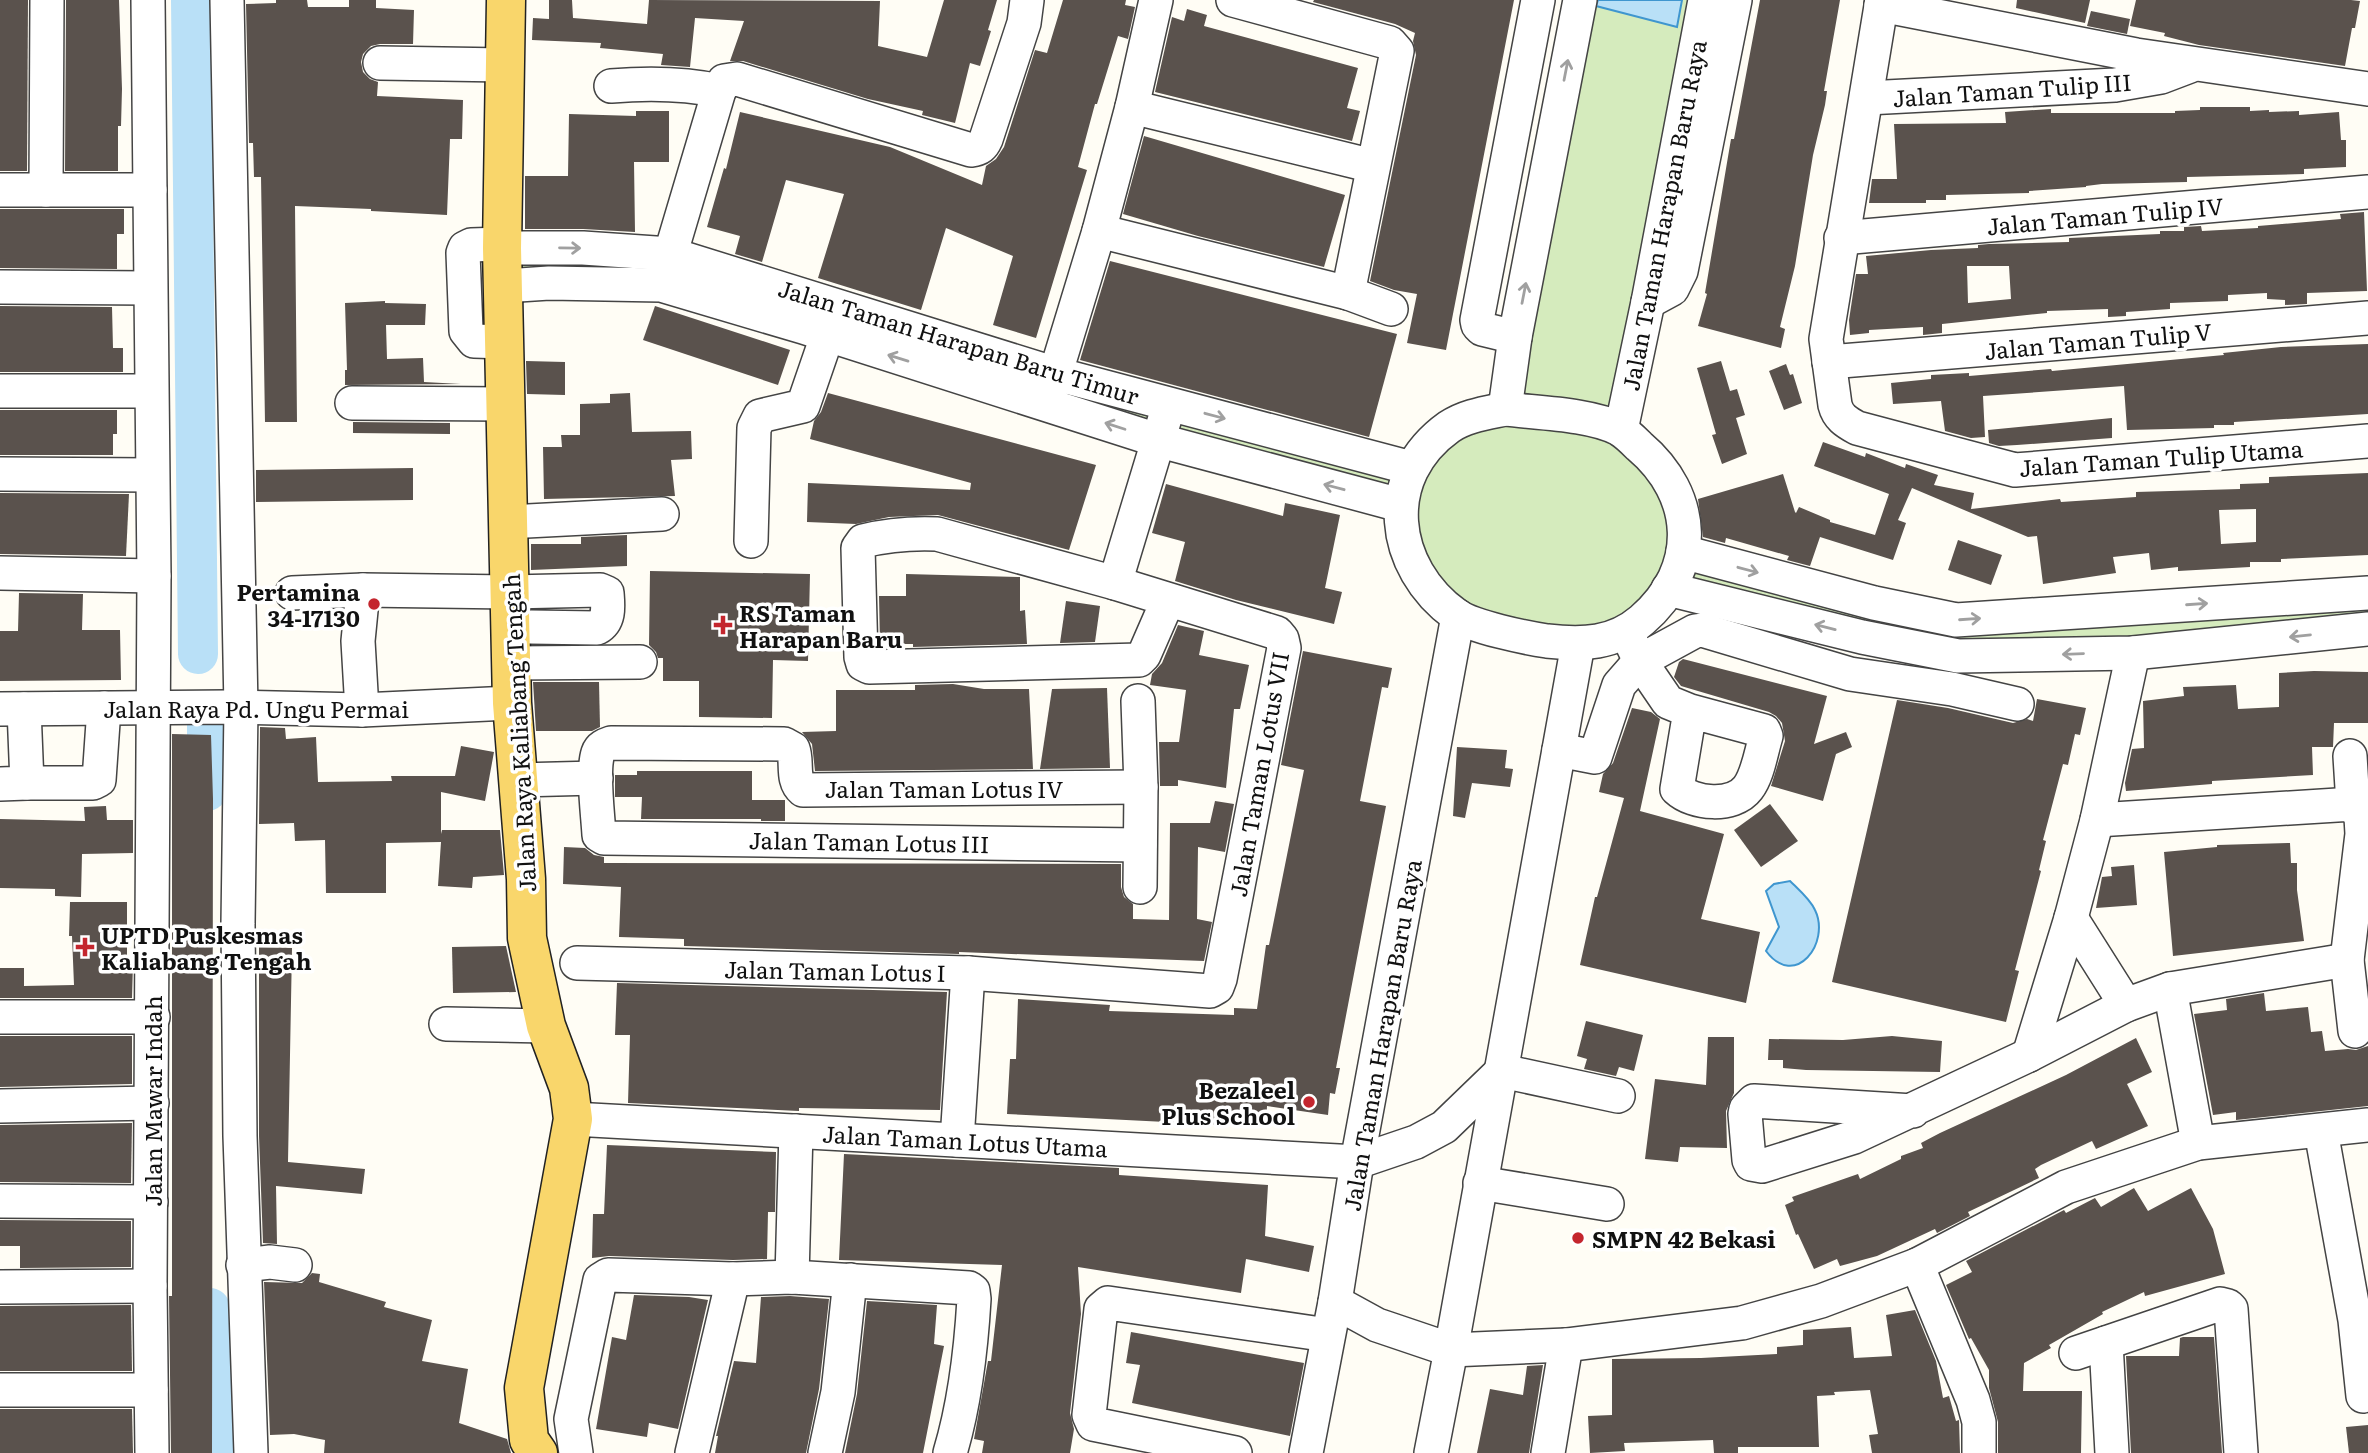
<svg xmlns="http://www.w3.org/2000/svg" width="2368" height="1453" viewBox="0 0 2368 1453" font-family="Literata,serif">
<rect width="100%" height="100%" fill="#fffdf5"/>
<path fill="#d5ebbd" d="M1579 0H1705L1621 430 1657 461 1683 552 1956 620 2368 593V629L1984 657 1668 589 1626 632 1458 616 1400 505 661 285 504 286 502 248 670 254 1410 468 1505 409Z"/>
<g fill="#b9e0f7" stroke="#3f96cf" stroke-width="2">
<path d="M1598 0H1682L1677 27 1596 6Z"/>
<path d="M1790 881C1798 889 1810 899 1815 910 1831 943 1795 990 1766 951L1779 927 1766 891 1774 884Z"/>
</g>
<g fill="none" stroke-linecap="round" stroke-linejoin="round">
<g stroke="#b9e0f7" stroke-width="40">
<path d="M191 0 198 654"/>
<path d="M207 720V791"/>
<path d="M210 1308 216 1453"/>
</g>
</g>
<g fill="#5a524d" fill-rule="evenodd">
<path d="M0 0H28L27 171H0Z"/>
<path d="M66 0H119L122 89 121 126H118V171H65Z"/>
<path d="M276 0H307L308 7H349V0H376V8L414 10 413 44H380L371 46 363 54 361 62 363 72 370 79 378 82 377 96 463 100 462 139H450L447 215 371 211V209L295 206 297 422H265L261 177H254L253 143H249L246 4 276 3Z"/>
<path d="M549 0H572L573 18 647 24 649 0 880 1 878 46 927 57 944 0H997L988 30 991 31 980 66 970 63 955 123 922 115 923 111 868 99 743 61H730L744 21 695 18 690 67 661 65 663 54 600 48 601 43 532 40 533 18 549 19Z"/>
<path d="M1063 0H1126L1125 5 1135 7 1128 39 1118 36 1097 104H1095L1078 167 1087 170 1036 338 993 325 1013 256 946 228 921 310 818 278 844 194 786 180 762 262 735 254 740 236 707 227 724 168 726 169 740 112 890 147 982 185 986 166 996 159 1004 147 1035 50 1047 53Z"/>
<path d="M1314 0H1514L1446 350 1407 343 1417 294 1394 290 1370 281 1416 55 1413 41 1415 33 1395 24 1313 2Z"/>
<path d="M1760 0H1840L1824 91H1827L1825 105 1813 155 1795 266 1780 327 1785 329 1781 348 1698 326 1707 294 1705 293 1731 139H1734Z"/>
<path d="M2017 0H2090L2085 23 2016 8Z"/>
<path d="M2136 0H2351L2360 1 2355 28H2352L2345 66 2199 45 2164 36 2165 33 2130 26Z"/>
<path d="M1187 9 1207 15 1204 26 1358 68 1347 108 1360 111 1352 141 1155 92 1172 17 1184 21Z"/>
<path d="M2091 11 2130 19 2127 34 2087 26Z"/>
<path d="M2200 107H2250V111L2269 110V112L2299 111V115L2339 112 2341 140H2346V167L2304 169V174L2187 177V182L2102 184 2086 186V187L2029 191V193L1946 195V200H1926V203H1869L1872 179H1897L1894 124 2006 123 2005 112 2051 109V113H2175V111L2200 110Z"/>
<path d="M636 111H669V162H634L635 232 583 229H525V176H568L569 114 636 116Z"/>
<path d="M1144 136 1345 195 1324 267 1198 236 1123 214Z"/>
<path d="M0 209H124V234H117V269L0 268Z"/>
<path d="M2364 212 2367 291 2307 293V304L2285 305V300L2267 299V293L2228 295V301L2170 303V309L2126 312V316L2108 317V309L2047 311V313L1942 324V333L1923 335V327L1869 330V333L1850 335 1849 320 1856 274H1868L1866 256 1931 250 1978 248V245L1989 244 2069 242V238L2160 234V231H2184V227L2201 226 2202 231 2258 228V226L2341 219 2340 214ZM1967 266H2009L2011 299 1968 303Z"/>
<path d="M1110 261 1397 334 1369 437 1080 360Z"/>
<path d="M385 301V303L426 304 425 325H386L387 359 423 358 424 382 461 384 345 385V370H347L345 303Z"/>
<path d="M0 306 112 307 113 348H123V372H0Z"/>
<path d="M655 306 790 350 778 385 643 340Z"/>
<path d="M2368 344V414L2234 422V425H2214V428L2127 430 2124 386 1983 396 1985 437 1971 438 1945 431 1941 401 1893 404 1891 383 1931 379V375L1969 373V376L2051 369 2052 371 2224 355 2223 353 2281 347Z"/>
<path d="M526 361 565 362V395L527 394Z"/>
<path d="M1721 361 1730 391 1737 389 1745 415 1736 418 1747 454 1722 464 1712 435 1716 434 1697 368Z"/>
<path d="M1786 364 1790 375 1793 374 1802 403 1784 410 1769 371Z"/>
<path d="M630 393 632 432 691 431 692 459 671 460 675 496 544 499 543 447H562L561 435H580V404L610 403V394Z"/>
<path d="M828 393 1096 465 1069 550 938 515 889 517 856 524 807 522 808 483 970 490 971 483 810 439 814 421 821 412Z"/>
<path d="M0 410H117V434H113V455H0Z"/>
<path d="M2112 418V438L2017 445 1999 446 1989 443 1988 430Z"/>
<path d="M353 422 450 423V434L353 433Z"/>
<path d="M1823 442 1865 457 1866 453 1905 468 1906 464 1938 475 1934 485 1974 493 1971 509 2060 499 2061 502 2136 497V492L2240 489V484L2269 483V477L2368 473V555L2281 559V562H2250V567L2178 571V567L2151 570 2149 553 2113 557 2116 573 2043 584 2037 536 2028 537 1912 488 1898 520 1906 523 1893 560 1820 537 1810 566 1787 560 1789 556 1726 538 1725 543 1703 537 1698 499 1783 474 1795 512 1796 513 1799 507 1830 520V522L1875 535 1889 494 1814 466ZM2256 509V542L2221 544 2219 510Z"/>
<path d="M413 468V500L256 502V470Z"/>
<path d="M1166 484 1283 516 1285 503 1340 515 1325 588 1342 592 1334 624 1236 600 1175 581 1185 542 1152 533Z"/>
<path d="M0 493 129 494 126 556 0 554Z"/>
<path d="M627 535V566L531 570V544H581V537Z"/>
<path d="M1958 540 2002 555 1991 585 1948 570Z"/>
<path d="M650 571 810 574 808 661 773 660 772 718 699 717V681H663V658H658L656 652 649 645Z"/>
<path d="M906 574 1020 577V611L1025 610 1027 644 913 647V644H880L879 596H906Z"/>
<path d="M19 593 83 594 82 630H120L121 680 0 681V631H18Z"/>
<path d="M1066 601 1100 606 1095 642 1060 643Z"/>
<path d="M1178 625 1204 631 1199 655 1249 665 1240 709H1234L1226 788 1178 780V786H1160L1159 742H1179L1186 690 1150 685 1152 674 1162 663Z"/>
<path d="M1303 651 1392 668 1388 688 1382 687 1360 801 1386 806 1336 1068H1340L1335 1094 1330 1093 1328 1115 1267 1106 1266 1127 1007 1114 1010 1059H1016L1018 999 1110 1005 1109 1011 1234 1015V1008L1257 1009 1266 945H1269L1304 770 1281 765Z"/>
<path d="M1683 659 1827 696 1814 744 1846 732 1852 747 1836 754 1823 801 1771 786 1785 741 1782 723 1776 716 1769 712 1681 686 1674 677 1679 662Z"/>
<path d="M2314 671 2368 672V723H2334L2333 747H2312L2313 775 2212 781V784L2126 791 2125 783 2132 749 2144 748 2143 701 2184 696 2183 687 2236 685 2238 709 2279 707V673Z"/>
<path d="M533 682H599L600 727 592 731H536Z"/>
<path d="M953 684 984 689H1029L1033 769 815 771 812 744 802 732 836 731V690H915V685Z"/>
<path d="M1107 688 1110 768 1040 769 1052 689Z"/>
<path d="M2037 699 2086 708 2080 735 2075 734 2068 765 2063 764 2043 840 2046 841 2039 870 2041 871 2015 970 2019 971 2006 1022 1832 982 1897 700 1948 708 2013 723 2027 719 2033 721Z"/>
<path d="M1632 708 1651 712 1660 719 1640 811 1724 834 1701 919 1760 932 1746 1003 1580 965 1595 897H1597L1624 798 1599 792 1603 774 1613 763Z"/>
<path d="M260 727 285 728 286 739 316 737 318 782 392 781 391 776H455L461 746 494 752 485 801 441 792V834L442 830H500L504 875 473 877 472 888 438 886 441 842 386 843V893H326L325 840 295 841 294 823 259 824Z"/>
<path d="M172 734 211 735 213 799 212 1453H171L169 1296H172Z"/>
<path d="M1457 747 1507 750 1505 768 1513 769 1510 787 1472 783 1465 818 1453 816Z"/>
<path d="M637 771H752V800H785V821H761V819H641L642 797H615V775H637Z"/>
<path d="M1215 801 1234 804 1225 852 1198 847 1197 919 1212 922 1204 961 959 952V954L684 946V939L619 937 621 887 563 884 564 847 585 848 594 855 604 857V863L1121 864V887L1124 897 1133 904V919L1169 920 1170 823H1210Z"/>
<path d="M1770 804 1798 841 1761 867 1734 830Z"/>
<path d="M106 806 107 820H133V853L82 854 81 897 55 896V889L0 888V819L85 821 84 807Z"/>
<path d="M2290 843 2291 863H2297V890L2304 941 2173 956 2164 852 2217 847V845Z"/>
<path d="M2134 865 2137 905 2096 908 2102 877 2112 876 2111 867Z"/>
<path d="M70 902H127V963H133L132 998H0V968H24V986L74 985 72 936H69Z"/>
<path d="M506 946 516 992 453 993 452 947Z"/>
<path d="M259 947 292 948 288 1162 365 1169 362 1194 276 1186 277 1244 263 1243 259 1136Z"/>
<path d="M617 983 947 992 940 1110 799 1108V1111L628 1103 630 1035H615Z"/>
<path d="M2264 993 2266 1011 2308 1007 2311 1032 2322 1031 2325 1051 2348 1049 2356 1050 2368 1046V1106L2236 1120V1112L2213 1115 2194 1014 2227 1010 2226 999Z"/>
<path d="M1586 1021 1643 1035 1634 1071 1619 1067 1616 1076 1584 1069 1587 1059 1577 1056Z"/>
<path d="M0 1036H132V1084L0 1087Z"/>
<path d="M1892 1036 1942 1041 1940 1072 1806 1070 1783 1068V1060H1768L1769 1039 1843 1040Z"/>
<path d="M1708 1037H1734V1093L1726 1111 1727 1148 1680 1147 1678 1162 1645 1159 1655 1079 1706 1085Z"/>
<path d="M2136 1038 2152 1072 2127 1084 2148 1126 2096 1149 2092 1141 2041 1165 2035 1169 2039 1178 1968 1212 1970 1216 1937 1233 1935 1229 1877 1256 1840 1266 1837 1259 1814 1269 1798 1234 1796 1235 1785 1205 1794 1201 1792 1197 1858 1174 1860 1179 1901 1159V1156L1923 1148 1921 1143 1940 1133 2066 1075Z"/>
<path d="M132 1123 131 1183 0 1182V1125Z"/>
<path d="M607 1145 776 1152 775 1212H768L767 1259 733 1260 609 1256 592 1258 593 1214H604Z"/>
<path d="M844 1154 1119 1168V1175L1268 1185 1265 1236 1314 1246 1309 1272 1246 1259 1241 1293 1078 1267 1081 1314 1070 1413 1074 1429 1070 1453H982L984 1441 974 1439 988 1361H991L1002 1265 839 1260Z"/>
<path d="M2134 1188 2148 1211 2191 1188 2213 1229 2225 1274 2145 1296 2144 1292 2102 1312 2103 1314 2049 1345 2051 1348 2024 1363 2023 1391H2082L2081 1453H1998V1422L1989 1388V1370L1971 1338 1969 1339 1946 1285 1972 1272 1966 1261 2064 1210 2066 1213 2095 1198 2101 1207Z"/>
<path d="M0 1220 131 1221V1267L20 1268V1246H0Z"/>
<path d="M312 1273 320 1274 319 1282 386 1302 384 1307 432 1320 422 1361 468 1369 459 1423 507 1439 511 1453H324L325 1440 294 1434 270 1435 264 1282 302 1283Z"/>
<path d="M634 1295 689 1297 708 1300 678 1429 649 1423 647 1437 596 1429 612 1337 626 1340Z"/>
<path d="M790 1296 829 1299 819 1389 806 1453H715L718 1436H716L734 1361 756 1363 761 1297Z"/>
<path d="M867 1301 937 1305 934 1344 944 1346 923 1453H845L857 1394Z"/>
<path d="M131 1305 132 1371H0V1306Z"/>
<path d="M1915 1310 1936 1361 1943 1398 1949 1396 1956 1421 1959 1420 1960 1453H1872L1869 1435 1878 1434 1870 1390 1834 1392 1835 1395 1817 1396 1819 1447H1738V1453H1714L1713 1440 1624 1443 1625 1451 1590 1453 1588 1416 1612 1415V1359L1701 1358 1777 1354V1347L1803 1345V1330L1851 1327 1854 1358 1892 1356 1886 1315Z"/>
<path d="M1131 1332 1304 1363 1290 1436 1132 1403 1140 1365 1126 1363Z"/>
<path d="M2183 1337H2214L2222 1453H2131L2126 1356H2179L2180 1338Z"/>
<path d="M1543 1365 1529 1453H1477L1490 1389 1523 1395 1527 1366Z"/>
<path d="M0 1409H132L133 1453H0Z"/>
<path d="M2368 1425V1453H2349L2346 1427Z"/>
</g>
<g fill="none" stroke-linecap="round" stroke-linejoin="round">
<defs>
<g id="minor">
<path d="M148 0 154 576 150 1286 152 1453"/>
<path d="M227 0 241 708 238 924 240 1136 251 1453"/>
<path d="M1233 0 1390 43 1397 51 1348 293"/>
<path d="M1882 0 1826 339 1835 405C1838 417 1846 422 1857 428L2015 470 2368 441"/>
<path d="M1881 5 2136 55 2368 89"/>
<path d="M380 63 505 65"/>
<path d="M611 86C647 83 683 83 719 91"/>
<path d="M1867 98 2115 85 2161 77 2190 66"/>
<path d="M1132 107 1373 166"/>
<path d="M0 190H150"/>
<path d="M46 190 47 0"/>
<path d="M1099 231 1348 293 1391 309"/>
<path d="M1841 238 2368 192"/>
<path d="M502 244 471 245 465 248 463 253 466 331 474 341 505 342"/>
<path d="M502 248H583L670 254 1056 374 1411 468"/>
<path d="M664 276 719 91 724 81 737 79 971 150C980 149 983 146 986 139L1024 23 1027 0"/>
<path d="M504 286 549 283 661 285 803 327 1157 440 1400 505"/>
<path d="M0 287 150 288"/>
<path d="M1648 302 1672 289 1681 271 1735 0"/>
<path d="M1515 337 1482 329 1478 325 1477 320 1538 0"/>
<path d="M1829 362 2368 318"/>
<path d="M0 391H150"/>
<path d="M1049 395 1099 231 1132 107 1156 0"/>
<path d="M352 403 506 404"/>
<path d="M1505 409C1537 413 1591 414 1619 429 1626 433 1633 440 1639 446 1697 495 1701 569 1642 620 1614 644 1583 645 1547 641 1527 638 1472 627 1456 615 1390 567 1379 477 1449 427 1465 416 1486 413 1505 409Z"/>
<path d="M1505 409 1515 337 1580 0"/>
<path d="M1621 430 1648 302 1705 0"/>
<path d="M0 474 152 475"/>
<path d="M507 522 662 514"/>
<path d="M751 541 754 428 760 416 803 406 834 316"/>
<path d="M1683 552 1874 603 1956 620 2368 593"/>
<path d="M0 573 154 576"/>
<path d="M1115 583 1165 418"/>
<path d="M1668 589 1862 637 1958 656 2133 653 2368 629"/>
<path d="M292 593 363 590"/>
<path d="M1631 642 1640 661 1668 702 1690 711 1764 731 1766 736C1761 752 1758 775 1748 788 1733 808 1693 804 1677 789L1690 711"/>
<path d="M512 663 640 662"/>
<path d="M1138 701 1141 787 1140 887"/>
<path d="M0 709 227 707 362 710 512 703"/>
<path d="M362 710 358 641 363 590 510 592 600 590 607 593C608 606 610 621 597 628L530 627"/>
<path d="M1559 750 1595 757 1619 685 1640 661 1695 631 1702 630 1850 674 1952 689 2017 704"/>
<path d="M2350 756 2353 804"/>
<path d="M518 780 596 778"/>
<path d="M27 783H93L99 780 104 708"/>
<path d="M0 784 27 783 24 709"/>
<path d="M2097 820 2353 804 2361 817 2362 834 2347 960 2355 1031"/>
<path d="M1140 845 604 838 599 835C598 815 592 771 598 753 600 747 605 745 611 743L784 744 793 749C798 762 791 780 803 790L1141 787"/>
<path d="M2071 918 2126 1005"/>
<path d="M577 963 968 973 1210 991 1217 987 1220 979 1284 648 1282 639 1277 633 1115 583 937 534C913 533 887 535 863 541L858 548 861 657 863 664 869 667 1139 660 1144 655 1168 600"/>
<path d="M2170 989 2198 1143"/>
<path d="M0 1017H153"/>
<path d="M446 1024 546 1026"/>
<path d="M2029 1055 2071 918 2097 820 2133 653"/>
<path d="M0 1106 152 1103"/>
<path d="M1913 1111 1754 1101 1746 1109 1745 1114 1749 1160 1751 1164 1762 1166 1854 1137 2029 1055 2126 1005 2170 989 2347 960"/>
<path d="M573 1119 1357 1162 1416 1142 1444 1127 1502 1071 1618 1096"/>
<path d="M2321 1131 2355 1320 2363 1396"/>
<path d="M957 1140 968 973"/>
<path d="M1480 1183 1607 1204"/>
<path d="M0 1201 151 1202"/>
<path d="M243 1265 270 1262 295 1265"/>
<path d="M1917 1265 1973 1400 1979 1422V1453"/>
<path d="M792 1277 796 1131"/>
<path d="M0 1287 150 1286"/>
<path d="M1335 1302 1377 1325 1451 1350 1566 1345 1742 1323 1821 1301 1917 1265 2066 1187 2198 1143 2368 1125"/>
<path d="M2106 1343 2112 1453"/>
<path d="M2076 1353 2220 1304 2228 1306 2231 1309 2241 1453"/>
<path d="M0 1390H151"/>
<path d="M576 1453 571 1419 600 1280 608 1275 733 1279 792 1277 969 1288 973 1291 974 1299C971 1351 965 1403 950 1453"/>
<path d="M692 1453 733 1279"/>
<path d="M825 1453 838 1392 850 1280"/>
<path d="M1235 1453 1093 1424 1089 1415 1101 1309 1108 1303 1328 1335"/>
<path d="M1306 1453 1335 1302 1357 1162 1458 616"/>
<path d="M1431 1453 1451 1350 1578 644"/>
<path d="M1548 1453 1566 1345"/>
</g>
<path id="major" d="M506 0 502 248 512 703 526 879 527 938 546 1026 569 1088 573 1119 524 1388 529 1440 538 1453"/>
</defs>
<use href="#minor" stroke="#444" stroke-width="36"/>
<use href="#major" stroke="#222" stroke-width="41"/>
<use href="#minor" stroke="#fff" stroke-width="33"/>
<use href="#major" stroke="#f9d66b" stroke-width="38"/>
</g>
<defs><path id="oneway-shaft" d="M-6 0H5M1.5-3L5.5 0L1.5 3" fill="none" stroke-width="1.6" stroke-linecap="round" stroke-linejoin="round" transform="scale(1.75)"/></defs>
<g stroke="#a0a0a0">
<use href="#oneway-shaft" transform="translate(1566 70) rotate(-79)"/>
<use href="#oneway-shaft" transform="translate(570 248) rotate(1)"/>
<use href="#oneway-shaft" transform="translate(1524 293) rotate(-79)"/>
<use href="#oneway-shaft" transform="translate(898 358) rotate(-163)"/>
<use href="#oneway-shaft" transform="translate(1215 416) rotate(15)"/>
<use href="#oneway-shaft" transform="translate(1115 426) rotate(-162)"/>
<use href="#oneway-shaft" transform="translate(1334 487) rotate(-165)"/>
<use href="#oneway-shaft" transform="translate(1748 570) rotate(15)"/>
<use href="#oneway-shaft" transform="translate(2197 604) rotate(-4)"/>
<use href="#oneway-shaft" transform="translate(1970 619) rotate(-4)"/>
<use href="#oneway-shaft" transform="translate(1825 627) rotate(-166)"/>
<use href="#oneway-shaft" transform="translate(2300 636) rotate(174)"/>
<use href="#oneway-shaft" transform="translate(2073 654) rotate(178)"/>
</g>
<g fill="#c4262e" stroke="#fff" stroke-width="2.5">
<circle cx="374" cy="604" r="7"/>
<path d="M719.5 614.5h7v7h7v7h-7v7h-7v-7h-7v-7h7z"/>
<path d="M81.5 936.5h7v7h7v7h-7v7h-7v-7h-7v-7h7z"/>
<circle cx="1309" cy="1102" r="7"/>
<circle cx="1578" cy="1238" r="7"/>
</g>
<g text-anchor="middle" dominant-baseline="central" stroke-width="7" stroke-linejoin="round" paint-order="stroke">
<g font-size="23" fill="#111" stroke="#fff">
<text transform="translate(2012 89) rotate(-4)">Jalan Taman Tulip III</text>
<text transform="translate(1663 215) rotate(-79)">Jalan Taman Harapan Baru Raya</text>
<text transform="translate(2105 215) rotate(-5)">Jalan Taman Tulip IV</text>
<text transform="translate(2098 340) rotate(-5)">Jalan Taman Tulip V</text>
<text transform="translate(959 341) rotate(17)">Jalan Taman Harapan Baru Timur</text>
<text transform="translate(2161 457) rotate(-4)">Jalan Taman Tulip Utama</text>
<text x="256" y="708">Jalan Raya Pd. Ungu Permai</text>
<text transform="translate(518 733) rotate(-93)">Jalan Raya Kaliabang Tengah</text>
<text transform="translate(1258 774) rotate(-80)">Jalan Taman Lotus VII</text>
<text x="944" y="788">Jalan Taman Lotus IV</text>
<text transform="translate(869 841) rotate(1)">Jalan Taman Lotus III</text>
<text transform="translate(835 970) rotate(1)">Jalan Taman Lotus I</text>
<text transform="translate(1381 1035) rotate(-80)">Jalan Taman Harapan Baru Raya</text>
<text transform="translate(152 1101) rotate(-90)">Jalan Mawar Indah</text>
<text transform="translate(965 1140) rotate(3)">Jalan Taman Lotus Utama</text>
</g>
<g font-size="23" font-weight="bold" fill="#111" stroke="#fff" text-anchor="start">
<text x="360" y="591" text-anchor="end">Pertamina<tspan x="360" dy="26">34-17130</tspan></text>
<text x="739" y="612">RS Taman<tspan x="739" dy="26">Harapan Baru</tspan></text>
<text x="101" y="934">UPTD Puskesmas<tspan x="101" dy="26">Kaliabang Tengah</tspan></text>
<text x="1295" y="1089" text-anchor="end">Bezaleel<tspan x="1295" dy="26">Plus School</tspan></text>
<text x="1592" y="1238">SMPN 42 Bekasi</text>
</g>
</g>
</svg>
